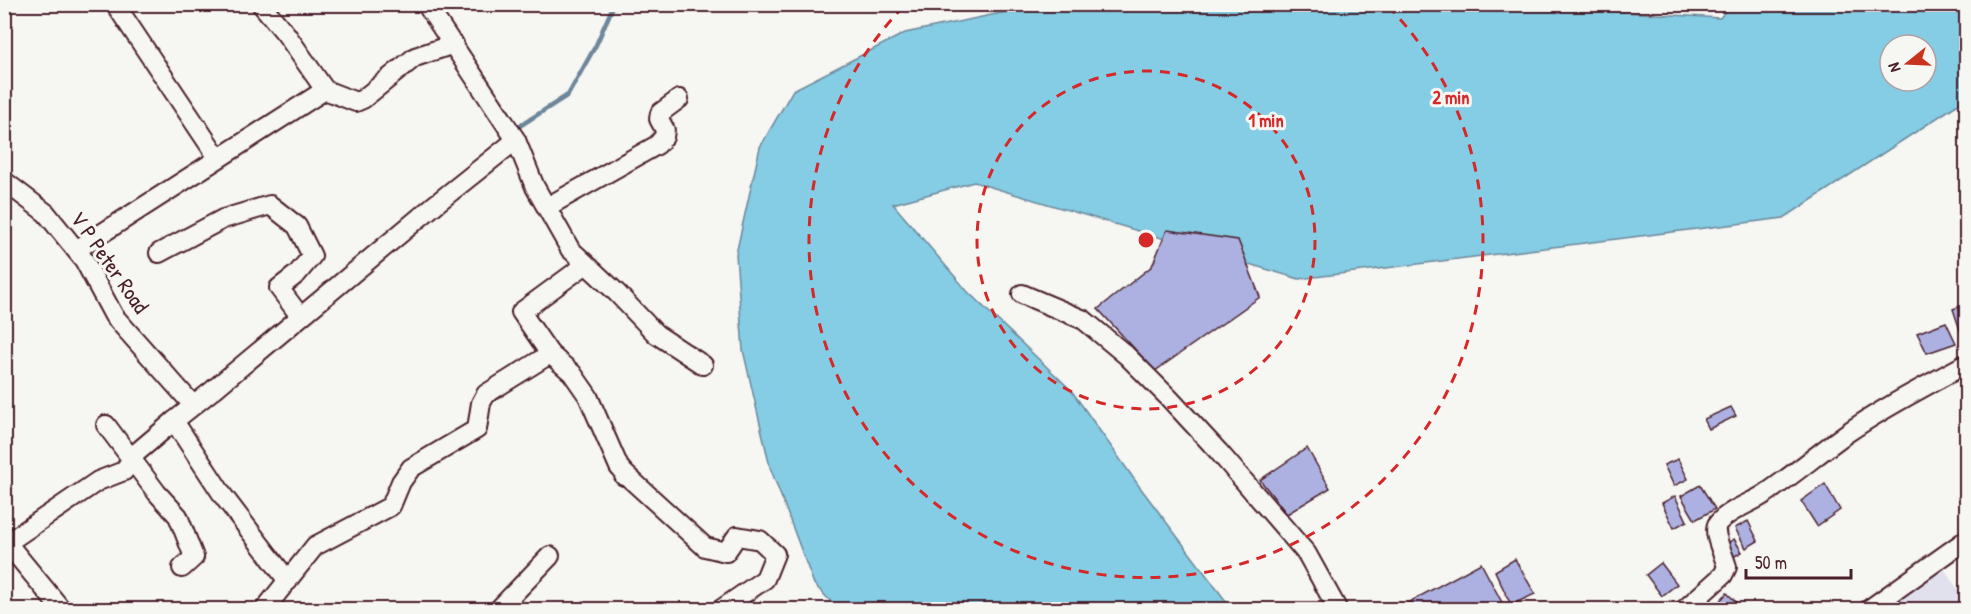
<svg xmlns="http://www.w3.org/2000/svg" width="1971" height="614" viewBox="0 0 1971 614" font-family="'Patrick Hand',sans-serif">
<rect width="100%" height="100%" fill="#f6f6f2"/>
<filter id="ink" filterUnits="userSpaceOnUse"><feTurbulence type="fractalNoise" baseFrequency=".0167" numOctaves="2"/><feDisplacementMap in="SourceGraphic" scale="12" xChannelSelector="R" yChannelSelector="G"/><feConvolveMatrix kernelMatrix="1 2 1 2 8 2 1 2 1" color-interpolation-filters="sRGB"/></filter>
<g filter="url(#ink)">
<path fill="#e0e1ed" d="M1943 567 1966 602V609H1898L1892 600Z"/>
<path fill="#84cde4" stroke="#6d879a" stroke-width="1.5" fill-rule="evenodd" d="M1497 4 1720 18 1730 5H1966V99L1784 218 1299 279 974 182 893 204 968 292 1071 390 1139 486 1232 609H838L814 584 770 467 743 350 736 254 760 147 793 90 905 33 1039 5ZM1890 45H1926V81H1890Z"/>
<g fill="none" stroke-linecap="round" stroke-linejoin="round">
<path stroke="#6d879a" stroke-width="4.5" d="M515 129 568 95 596 45 614 4"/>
</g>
<g fill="#acb1e2" stroke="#4a1f2b" stroke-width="1.5">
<path d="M1167 230 1238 240 1260 297 1155 371 1098 309 1152 266Z"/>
<path d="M1966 304V345H1965L1953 309Z"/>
<path d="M1946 322 1956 343 1927 353 1917 333Z"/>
<path d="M1731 407 1736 416 1709 429 1704 419Z"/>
<path d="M1307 448 1330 488 1287 514 1260 480Z"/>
<path d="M1678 459 1688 479 1674 486 1664 465Z"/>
<path d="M1825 484 1840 510 1817 526 1801 501Z"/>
<path d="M1700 485 1715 509 1695 520 1681 496Z"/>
<path d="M1675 496 1687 521 1674 528 1662 503Z"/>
<path d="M1748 521 1758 541 1746 548 1735 528Z"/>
<path d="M1734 539 1742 552 1733 557 1726 544Z"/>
<path d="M1515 559 1535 594 1511 605 1495 571Z"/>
<path d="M1481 563 1506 610H1401L1400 607Z"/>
<path d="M1661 563 1677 584 1662 596 1646 575Z"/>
<path d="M1727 593 1744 610H1720L1716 605Z"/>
</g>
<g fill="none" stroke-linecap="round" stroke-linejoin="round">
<defs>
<g id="minor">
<path d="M115 4 218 158"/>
<path d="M261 4 286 34 325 90 356 102 363 99 415 57 454 44"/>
<path d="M426 4 516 140 535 187 570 249 616 292 656 334 703 365"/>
<path d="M4 181 46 213 84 260 114 316 193 405"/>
<path d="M547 207 657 145 664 137 665 130 659 119 660 113 679 99"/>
<path d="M76 250 325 90"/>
<path d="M159 253 223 219 270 205 297 226 312 256 297 274 279 288 300 316"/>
<path d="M1022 294 1084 320 1126 355 1169 398 1218 451 1307 554 1338 610"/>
<path d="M550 354 572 373 588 396 619 467 625 474 624 476"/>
<path d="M174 421 224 497 288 581"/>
<path d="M106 425 157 493 178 516 194 557 182 568"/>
<path d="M625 474 705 547 726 552 737 536 760 540 775 554 765 579 720 610"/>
<path d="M7 543 62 610"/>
<path d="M4 545 98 481 124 471 135 454 174 421 213 390 437 203 516 140"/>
<path d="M264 610 315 546 391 506 401 482 411 468 477 429 481 403 486 394 550 354 521 312 585 265"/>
<path d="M498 610 550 556"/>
<path d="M1684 610 1723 575 1727 567C1725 557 1711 532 1718 523 1729 510 1751 503 1765 494 1793 475 1819 453 1847 433 1884 407 1926 386 1966 364"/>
<path d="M1868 610 1966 540"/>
</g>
</defs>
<use href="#minor" stroke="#4a1f2b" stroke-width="22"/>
<use href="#minor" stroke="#f6f6f2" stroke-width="18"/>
</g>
</g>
<g fill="none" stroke="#d62828" stroke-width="3" stroke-dasharray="10 8">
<circle cx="1146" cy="240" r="169"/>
<path d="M1388 6A337 337 0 1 1 904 6"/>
</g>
<g text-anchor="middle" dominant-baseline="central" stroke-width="6" stroke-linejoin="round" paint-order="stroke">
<g font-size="22" fill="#4a1f2b" stroke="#f6f6f2">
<text transform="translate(110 262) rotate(55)">V P Peter Road</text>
</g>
</g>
<circle cx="1146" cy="240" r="9" fill="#d62828" stroke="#f6f6f2" stroke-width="3"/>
<g font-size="18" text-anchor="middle" font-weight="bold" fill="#d62828" stroke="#f6f6f2" stroke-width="6" stroke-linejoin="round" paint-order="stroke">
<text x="1451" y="104">2 min</text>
<text x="1266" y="127">1 min</text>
</g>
<rect width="1971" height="614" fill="none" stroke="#f6f6f2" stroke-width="24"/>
<rect x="12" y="12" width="1947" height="590" fill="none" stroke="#4a1f2b" stroke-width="2" filter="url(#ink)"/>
<g transform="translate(1908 63) rotate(252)"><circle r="28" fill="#f6f6f2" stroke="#b1a0a2" stroke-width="1.5"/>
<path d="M0-4.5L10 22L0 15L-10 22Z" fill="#c8321e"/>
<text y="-9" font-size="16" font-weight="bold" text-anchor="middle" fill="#4a1f2b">N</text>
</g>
<path d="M1746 569v9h105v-9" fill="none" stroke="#4a1f2b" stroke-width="3"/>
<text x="1755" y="569" font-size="18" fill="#4a1f2b" stroke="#f6f6f2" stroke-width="4.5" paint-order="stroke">50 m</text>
</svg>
